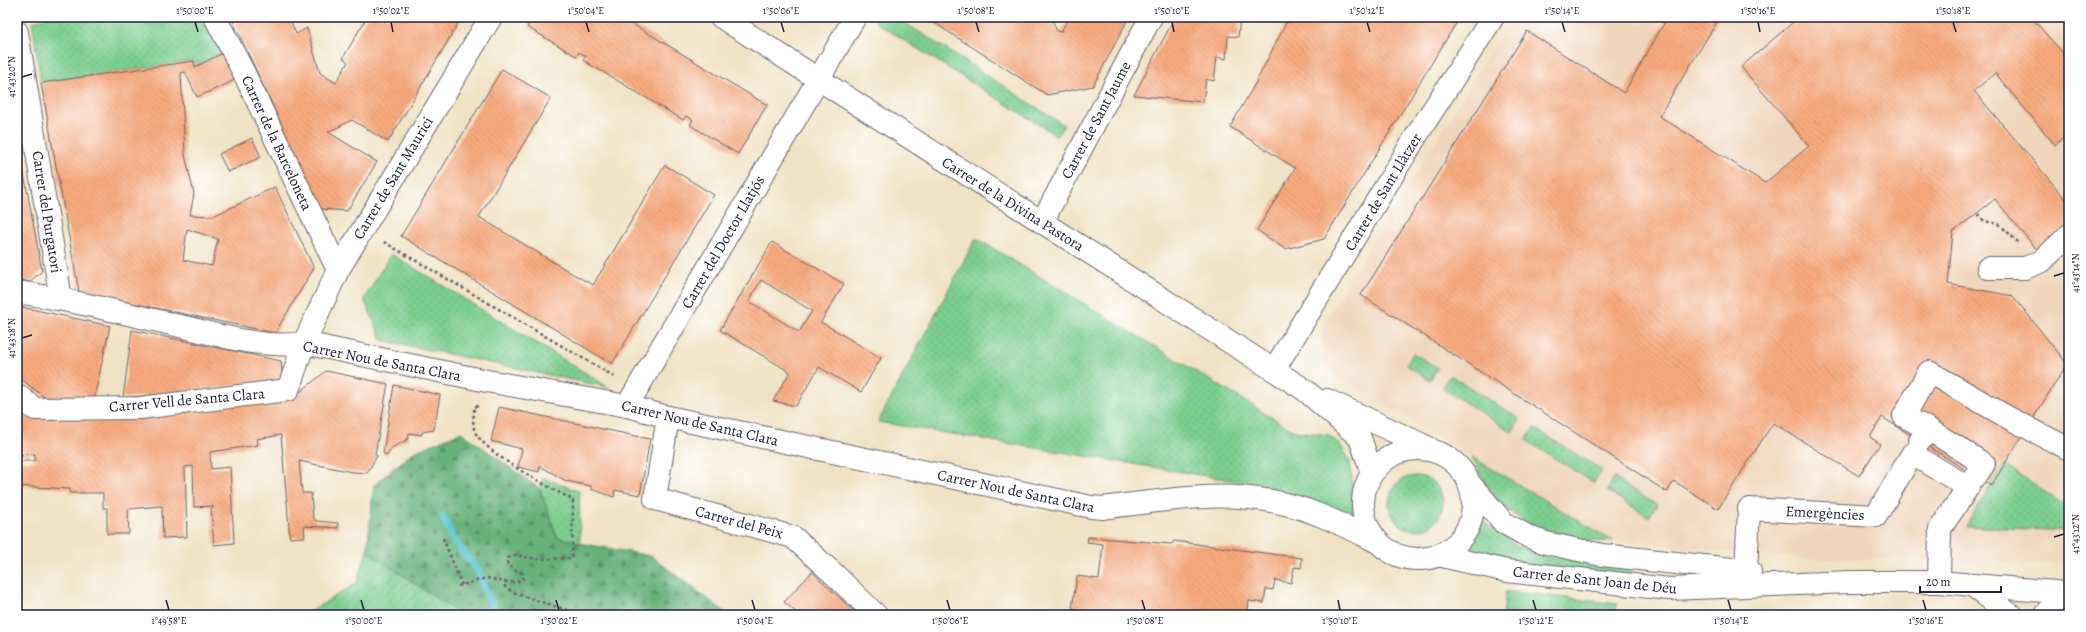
<svg xmlns="http://www.w3.org/2000/svg" width="2086" height="632" viewBox="0 0 2086 632" font-family="Alegreya,serif">
<defs>
<pattern id="grass-dots" width="8" height="8" patternUnits="userSpaceOnUse"><rect width="8" height="8" fill="#7dce90"/><path d="M2 2h.1M6 6h.1" fill="none" stroke="#6cb17d" stroke-width="1.8" stroke-linecap="round"/></pattern>
<pattern id="forest-firs" width="22" height="20" patternUnits="userSpaceOnUse"><rect width="22" height="20" fill="#66b17a"/><path d="M5 1l3.5 6h-7zM16 11l3.5 6h-7z" fill="#549065"/></pattern>
<pattern id="garden-furrows" width="10" height="10" patternUnits="userSpaceOnUse"><rect width="10" height="10" fill="#7dce90"/><path d="M-1 1l2-2M0 10L10 0M9 11l2-2" fill="none" stroke="#6cb17d"/></pattern>
<pattern id="building-back-hatch" width="6" height="6" patternUnits="userSpaceOnUse"><rect width="6" height="6" fill="#f7a97d"/><path d="M-1 5l2 2M0 0l6 6M5-1l2 2" fill="none" stroke="#d3916d"/></pattern>
</defs>
<rect width="100%" height="100%" fill="#fff"/>
<filter id="ink" filterUnits="userSpaceOnUse"><feTurbulence type="fractalNoise" baseFrequency=".025" numOctaves="2"/><feDisplacementMap in="SourceGraphic" scale="8" xChannelSelector="R" yChannelSelector="G"/><feConvolveMatrix kernelMatrix="1 2 1 2 8 2 1 2 1" color-interpolation-filters="sRGB"/></filter>
<filter id="wash" filterUnits="userSpaceOnUse"><feTurbulence type="fractalNoise" baseFrequency=".012" numOctaves="4" result="noise"/><feDisplacementMap in="SourceGraphic" scale="16" xChannelSelector="R" yChannelSelector="G"/><feGaussianBlur stdDeviation="0.9" result="paint"/><feColorMatrix in="noise" values="0 0 0 0 0 0 0 0 0 0 0 0 0 0 0 0 0 1.4 0 .05"/><feComposite in="paint" operator="in"/></filter>
<g filter="url(#wash)">
<rect width="100%" height="100%" fill="#f0e2c5"/>
<path fill="#f0d6bc" d="M1512 17H1630L1641 24 1677 17H2051L2069 38V564L1895 559H1811L1613 541 1323 368 1322 325Z"/>
<g fill="url(#grass-dots)" stroke="#507866">
<path d="M48 17H204L225 52 195 67 193 61 41 83 32 22Z"/>
<path d="M878 17H896L1064 125 1057 136 875 22Z"/>
<path d="M976 238 1294 431 1329 435 1342 447 1350 461 1352 477 1351 495 1355 520 1267 486 878 422Z"/>
<path d="M391 254 610 388 382 340 364 299Z"/>
<path d="M1413 353 1438 368 1430 380 1406 365Z"/>
<path d="M1450 375 1520 419 1512 432 1442 388Z"/>
<path d="M1534 428 1602 470 1594 483 1526 440Z"/>
<path d="M1472 457 1613 541C1572 543 1548 540 1515 515 1510 511 1505 508 1501 504 1488 490 1480 472 1472 457Z"/>
<path d="M2004 465 2069 508V531L1966 526Z"/>
<circle cx="1416" cy="503" r="27"/>
<path d="M543 478 579 491 580 543 557 537 540 489Z"/>
<path d="M1614 478 1657 505 1649 517 1607 491Z"/>
<path d="M1480 519 1518 547 1549 557 1632 565V578L1543 571 1464 550 1475 535Z"/>
<path d="M1506 591 1618 604 1614 615H1503Z"/>
</g>
<path fill="url(#forest-firs)" stroke="#446a5a" d="M461 432 540 489 557 537 580 543 651 556 729 615H461L367 551 374 485 412 453Z"/>
<path fill="url(#garden-furrows)" stroke="#507866" d="M367 551 461 615H304L357 583Z"/>
<g fill="none" stroke-linecap="round" stroke-linejoin="round">
<path stroke="#58c4d0" stroke-width="8" d="M443 517 456 544 477 569 496 615"/>
</g>
<g id="blocks">
<g fill="url(#building-back-hatch)" fill-rule="evenodd">
<path d="M231 17H289L296 34 307 28 320 73 336 83 348 62 343 58 367 17H462L388 142 352 120 328 132 377 162 347 211 321 209Z"/>
<path d="M533 17H621L767 105 738 154 690 125 693 120 686 116 683 120 583 60 586 56 579 52 576 56 527 27Z"/>
<path d="M925 17H1051L1057 31 1061 32 1069 17H1129L1093 86 1047 95Z"/>
<path d="M1175 17H1240L1238 37 1228 36 1226 59 1217 57 1214 81 1206 79 1203 102 1134 95Z"/>
<path d="M1289 17H1460L1324 239 1285 249 1257 230 1295 168 1230 127 1255 84Z"/>
<path d="M1677 17H1720L1659 116 1765 183 1809 146 1741 67 1799 17H2031L2069 60V134L2055 145 1995 73 1974 91 2069 203V225L2038 251 1995 199 1953 232 1948 284 2013 296 2067 364 1991 486 1882 417 1870 437 1880 444 1859 476 1773 423 1718 509 1674 481 1667 492 1361 295 1527 31 1624 93 1666 20Z"/>
<path d="M225 52 238 78 227 84 197 97 185 72 181 73 185 155 194 194 190 215 213 216 275 187 314 268 275 333 79 292 41 83 194 61 195 67ZM187 229 218 239 212 266 183 260Z"/>
<path d="M502 69 551 98 479 217 573 274 593 285 665 165 714 195 612 364 401 236Z"/>
<path d="M17 136 42 271 29 282 17 279Z"/>
<path d="M252 138 261 157 228 172 219 154Z"/>
<path d="M772 242 844 284 821 322 881 358 861 392 819 367 796 406 773 401 790 372 720 330ZM761 280 812 311 799 332 749 301Z"/>
<path d="M17 306 110 326 94 399 44 397 17 376Z"/>
<path d="M132 330 281 361 283 381 123 398Z"/>
<path d="M326 371 388 384 375 454 377 456 367 473 352 472 299 461 302 493H311L313 517 316 521 338 523V528L304 526 305 537 290 538 281 435 257 439 258 445 210 452 211 469 230 467 234 543 214 545 211 508H213V506L194 507 193 466 185 467 187 537 163 538 162 506 128 509 129 534H107V508H103V493H70V489L17 486V461H35V454L17 455V409L294 397Z"/>
<path d="M394 385 440 395 434 430 422 432V435L409 433 408 439 392 448 386 456 383 453Z"/>
<path d="M499 407 650 439 640 495 615 490 614 497 591 489V486L566 481 540 466 539 472 518 467 522 449 491 441Z"/>
<path d="M1088 537 1172 544 1174 541 1302 558 1301 568 1294 567 1291 583 1275 580 1273 590 1266 589 1264 603 1249 601 1247 615H1133L1109 611 1108 615H1074L1075 609 1072 608 1077 576 1099 579 1103 544 1087 542Z"/>
<path d="M812 572 853 610 859 615H799L784 602Z"/>
</g>
</g>
</g>
<g filter="url(#ink)">
<use href="#blocks" fill-opacity="0" stroke="#6a656b" stroke-width="1"/>
<g fill="none" stroke-linecap="round" stroke-linejoin="round">
<defs>
<g id="minor">
<path d="M215 17 243 71 338 270"/>
<path d="M721 17 1305 390 1360 438 1372 473"/>
<path d="M17 32 61 299"/>
<path d="M1042 222 1151 17"/>
<path d="M1988 268H2025L2042 261 2069 235"/>
<path d="M17 292C73 300 128 314 184 327 223 336 264 349 304 343L487 381 627 406 668 417 1091 507 1103 508C1164 500 1225 489 1285 504 1317 511 1348 528 1378 542"/>
<path d="M1275 368 1420 130 1493 17"/>
<path d="M17 395 35 409 140 408 288 390 304 343 338 270 491 17"/>
<path d="M1327 400 1429 448"/>
<path d="M627 406 855 17"/>
<path d="M668 417 655 499 793 537 836 576 876 615"/>
<path d="M1928 429 1904 416 1929 372 2009 418 2069 449"/>
<path d="M1920 441 1928 429 1984 464 1976 476"/>
<circle cx="1418" cy="504" r="55"/>
<path d="M1470 484 1504 523 1529 537 1546 543 1602 555 1750 571"/>
<path d="M1438 555 1507 571 1669 589 1850 582H1939L2067 593"/>
<path d="M1972 585 2011 615"/>
<path d="M1721 586 1746 571 1749 509 1876 516 1912 454 1968 487 1940 529 1939 582"/>
<path d="M2046 615 2056 601 2069 593"/>
</g>
</defs>
<use href="#minor" stroke="#6a656b" stroke-width="24"/>
<g stroke="#6a656b" stroke-width="2.5" stroke-dasharray="3 3" stroke-linecap="butt">
<path d="M1978 214 1984 221 1999 224 2018 242"/>
<path d="M384 242 615 377"/>
<path d="M478 406 474 407C474 415 472 425 475 432 488 456 548 486 573 500L572 558 537 559 514 555 508 558 507 562 512 569 522 573 523 579 516 582H505V587L517 594 583 615"/>
<path d="M443 538 462 585"/>
<path d="M458 586 487 578 505 582"/>
</g>
<use href="#minor" stroke="#fff" stroke-width="22"/>
</g>
</g>
<path fill="none" stroke="#22223b" stroke-width="1.5" d="M195 22 198 32M391 22 393 32M586 22 589 32M781 22 784 32M976 22 979 32M1172 22 1174 32M1367 22 1370 32M1562 22 1565 32M1758 22 1760 32M1953 22 1956 32M22 77 32 74M2054 276 2064 273M22 338 32 335M2054 537 2064 534M166 600 169 610M361 600 364 610M556 600 559 610M752 600 755 610M947 600 950 610M1142 600 1145 610M1338 600 1340 610M1533 600 1536 610M1728 600 1731 610M1923 600 1926 610"/>
<g text-anchor="middle" dominant-baseline="central" stroke-width="3.5" stroke-linejoin="round" paint-order="stroke">
<g font-size="15" fill="#22223b" stroke="#fff">
<text transform="translate(1096 120) rotate(-62)">Carrer de Sant Jaume</text>
<text transform="translate(277 143) rotate(65)">Carrer de la Barceloneta</text>
<text transform="translate(393 178) rotate(-59)">Carrer de Sant Maurici</text>
<text transform="translate(1383 192) rotate(-59)">Carrer de Sant Llàtzer</text>
<text transform="translate(1013 204) rotate(32)">Carrer de la Divina Pastora</text>
<text transform="translate(47 212) rotate(81)">Carrer del Purgatori</text>
<text transform="translate(723 242) rotate(-60)">Carrer del Doctor Llatjós</text>
<text transform="translate(382 361) rotate(11)">Carrer Nou de Santa Clara</text>
<text transform="translate(187 400) rotate(-5)">Carrer Vell de Santa Clara</text>
<text transform="translate(700 423) rotate(13)">Carrer Nou de Santa Clara</text>
<text transform="translate(1016 491) rotate(12)">Carrer Nou de Santa Clara</text>
<text transform="translate(1825 513) rotate(3)">Emergències</text>
<text transform="translate(739 522) rotate(15)">Carrer del Peix</text>
<text transform="translate(1595 580) rotate(6)">Carrer de Sant Joan de Déu</text>
</g>
</g>
<rect width="2086" height="632" fill="none" stroke="#fff" stroke-width="44"/>
<path d="M1920 586v6h81v-6" fill="none" stroke="#22223b" stroke-width="2"/>
<text x="1926" y="586" font-size="12" fill="#22223b" stroke="#ffffff" stroke-width="3" paint-order="stroke">20 m</text>
<rect x="22" y="22" width="2042" height="588" fill="none" stroke="#22223b" stroke-width="1.5"/>
<g font-size="10" text-anchor="middle" fill="#22223b">
<text x="195" y="14">1°50'00"E</text>
<text x="391" y="14">1°50'02"E</text>
<text x="586" y="14">1°50'04"E</text>
<text x="781" y="14">1°50'06"E</text>
<text x="976" y="14">1°50'08"E</text>
<text x="1172" y="14">1°50'10"E</text>
<text x="1367" y="14">1°50'12"E</text>
<text x="1562" y="14">1°50'14"E</text>
<text x="1758" y="14">1°50'16"E</text>
<text x="1953" y="14">1°50'18"E</text>
<text transform="translate(11 77) rotate(-90)" y="4">41°43'20"N</text>
<text transform="translate(2075 273) rotate(-90)" y="4">41°43'14"N</text>
<text transform="translate(11 338) rotate(-90)" y="4">41°43'18"N</text>
<text transform="translate(2075 534) rotate(-90)" y="4">41°43'12"N</text>
<text x="169" y="624">1°49'58"E</text>
<text x="364" y="624">1°50'00"E</text>
<text x="559" y="624">1°50'02"E</text>
<text x="755" y="624">1°50'04"E</text>
<text x="950" y="624">1°50'06"E</text>
<text x="1145" y="624">1°50'08"E</text>
<text x="1340" y="624">1°50'10"E</text>
<text x="1536" y="624">1°50'12"E</text>
<text x="1731" y="624">1°50'14"E</text>
<text x="1926" y="624">1°50'16"E</text>
</g>
</svg>
